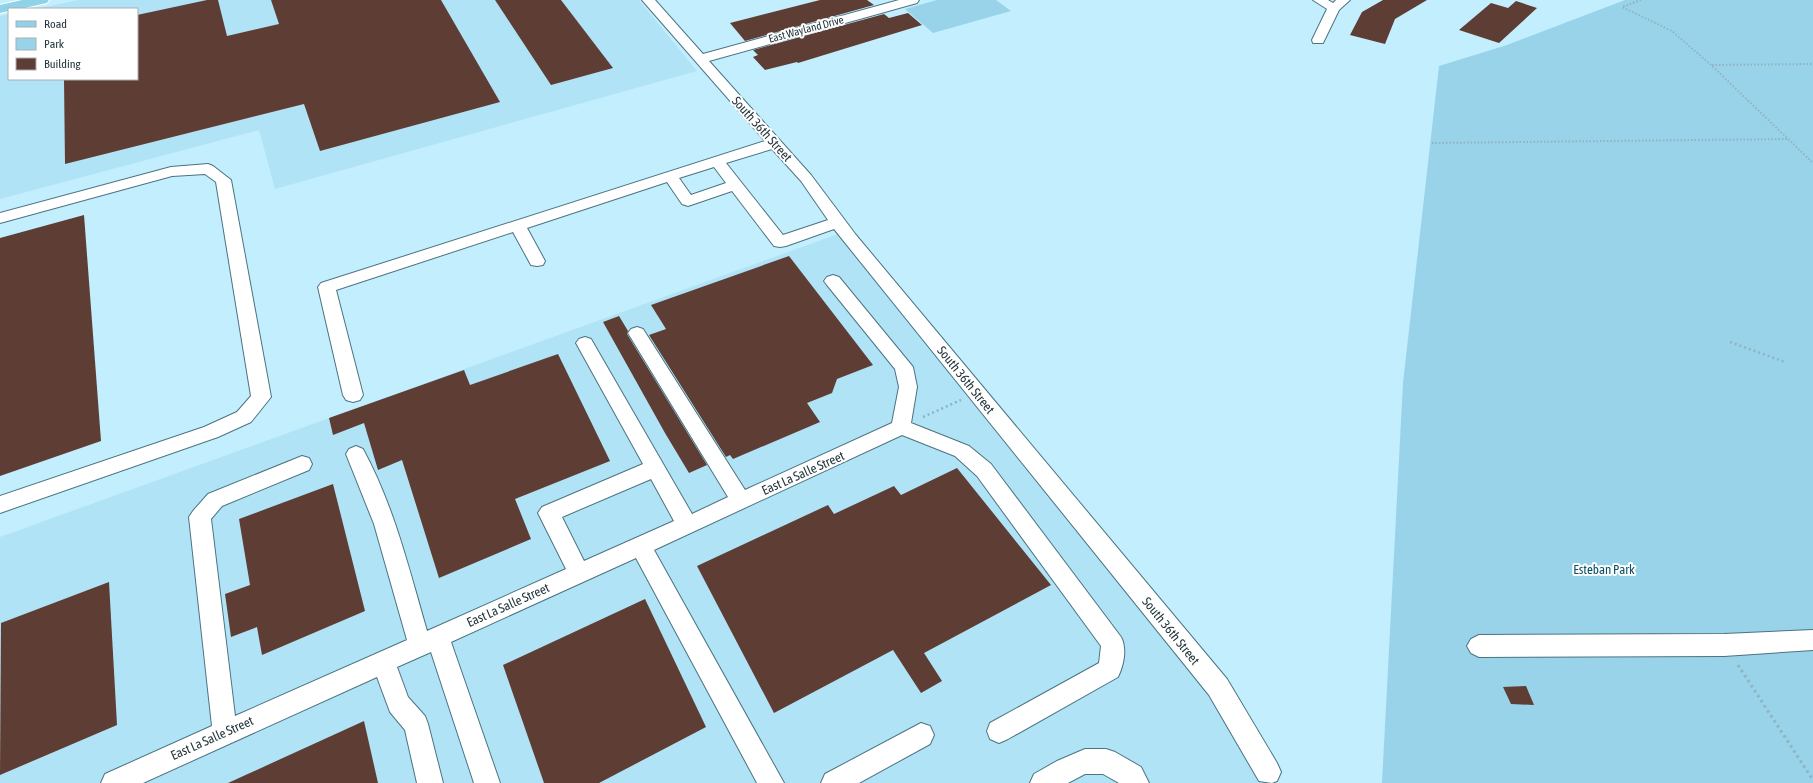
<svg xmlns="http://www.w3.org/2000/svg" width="1813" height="783" viewBox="0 0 1813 783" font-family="'Asap Condensed',sans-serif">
<rect width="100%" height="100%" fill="#c3eefe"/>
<g fill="#b0e3f6">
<path d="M79 0H639L697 71 275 189 259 130 0 199V16L9 14V79H137V9H35Z"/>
<path d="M838 234 1229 711 1277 783H0V537Z"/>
</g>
<g fill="#98d3e9">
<path d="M937 0H996L1011 11 933 33 905 9Z"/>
<path d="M1625 0H1813V783H1382L1403 383 1439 66 1504 46Z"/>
</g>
<g fill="#5e3d34">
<path d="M207 0H218L227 36 279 24 271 0H441L500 102 320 151 304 104 65 164 64 79H137V15Z"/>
<path d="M495 0H561L613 68 551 85Z"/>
<path d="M820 0H867L874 5 745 41 730 23Z"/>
<path d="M1383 0H1427L1395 19 1385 44 1350 35 1362 12Z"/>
<path d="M1516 1 1537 8 1499 43 1459 30 1491 3 1508 8Z"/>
<path d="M908 13 922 25 798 63 797 62 765 70 753 57 758 55 753 50 884 14 889 18Z"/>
<path d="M84 215 101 441 0 476V238Z"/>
<path d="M789 256 873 365 837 379 832 393 807 403 820 422 733 459 730 455 726 457 649 335 666 329 651 305Z"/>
<path d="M619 316 628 331 627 334 707 465 689 473 665 433 603 322Z"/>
<path d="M558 354 610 461 515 499 531 539 439 578 402 460 378 470 364 423 333 435 329 418 464 370 470 385Z"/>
<path d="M957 468 1051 585 924 653 942 681 921 693 893 650 774 713 697 566 828 505 834 514 894 486 901 495Z"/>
<path d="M333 484 365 611 262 655 257 627 231 637 225 594 250 585 239 519Z"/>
<path d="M109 582 117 725 0 775 1 623Z"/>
<path d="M645 599 706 727 599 783H544L503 665Z"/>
<path d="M1526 686 1534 705 1511 704 1503 687Z"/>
<path d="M364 721 378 783H228Z"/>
</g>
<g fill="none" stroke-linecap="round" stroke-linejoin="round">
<defs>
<g id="minor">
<path d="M642 0H655L703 54 899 0H919L917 3 709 61 811 175 856 235 1227 679 1277 763 1281 772 1277 781 1272 783 1259 781 1209 695 834 229 786 246 780 247 774 246 732 191 688 206 682 204 667 182 527 228 545 261 543 265 537 266 531 265 513 232 336 290 363 395 360 400 353 402 346 400 343 395 318 287 321 283 765 141ZM772 149 801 181 828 220 783 235 726 163ZM714 167 726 183 691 195 679 178Z"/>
<path d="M1313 0H1328L1333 3 1336 0H1350L1339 10 1323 43H1313L1312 40 1327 9Z"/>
<path d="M208 164 213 166 231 180 271 397 251 422 218 437 0 513V496L204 427 237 412 251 396 216 182 205 174 172 176 0 223V213L171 167Z"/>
<path d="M833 275 839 277 913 367 917 387 911 423 969 446 991 464 1121 637C1127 648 1124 665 1118 677L1008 739 999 743 990 739 987 731 990 723 1099 663 1101 646 977 476 955 456 902 435 654 550 784 783H757L636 558 451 642 500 783H474L431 652 397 667 408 697 425 716 428 724 443 783H417L405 730 390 712 377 677 143 783H101L105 774 212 726 189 517 193 511 208 494 302 456 309 458 312 464 309 470 222 506 211 519 235 716 407 640 374 524 346 454 349 449 356 446 363 449C394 506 409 569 427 631L566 569 538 513 542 507 643 464 576 343 579 339 585 337 591 339 692 514 728 497 628 333 631 329 637 327 643 329 745 490 892 423 899 387 895 369 827 285 824 281 827 277ZM651 479 674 521 584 561 562 517Z"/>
<path d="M1813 630V650L1724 656 1479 657 1471 653 1467 646 1471 639 1479 635 1724 634Z"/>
<path d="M921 723 930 726 934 735 930 744 859 783H821L825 774Z"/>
<path d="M1085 749H1106L1115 752 1141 767 1149 783H1119L1103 774H1085L1068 783H1030L1034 774 1057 761Z"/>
</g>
<path id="major" d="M22 0H49L47 3 20 9H9V11L0 13V5Z"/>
</defs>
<use href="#minor" stroke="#4b7381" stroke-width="2"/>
<use href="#major" stroke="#fff" stroke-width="2"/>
<g stroke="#90b3c0" stroke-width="2" stroke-dasharray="1.5 2" stroke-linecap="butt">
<path d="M1641 0 1622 7 1672 31 1711 65 1813 163"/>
<path d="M1712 65 1813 64"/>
<path d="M1432 143 1788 139"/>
</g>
<g stroke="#90b3c0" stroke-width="2.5" stroke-dasharray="2 3" stroke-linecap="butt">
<path d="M1730 342 1785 362"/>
<path d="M923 417 961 400"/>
</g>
<path stroke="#90b3c0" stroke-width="3" stroke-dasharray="2.5 3.5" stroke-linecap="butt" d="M1738 665 1813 780"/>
<use href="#minor" fill="#fff" fill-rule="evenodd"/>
<use href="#major" fill="#8fd3e8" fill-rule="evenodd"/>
</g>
<g text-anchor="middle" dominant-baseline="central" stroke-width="4" stroke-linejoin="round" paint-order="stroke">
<g font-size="11" fill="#25363c" stroke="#fff">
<text transform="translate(806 29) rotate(-15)">East Wayland Drive</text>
</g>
<g font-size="13" fill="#25363c" stroke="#fff">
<text transform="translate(762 129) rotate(48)">South 36th Street</text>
<text transform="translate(966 380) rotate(51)">South 36th Street</text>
<text transform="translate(803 473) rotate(-24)">East La Salle Street</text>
<text transform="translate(508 605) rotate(-24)">East La Salle Street</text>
<text transform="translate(1171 631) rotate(51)">South 36th Street</text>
<text transform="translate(212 738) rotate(-24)">East La Salle Street</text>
</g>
<g font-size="13" fill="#085064" stroke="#fff">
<text x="1604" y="569">Esteban Park</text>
</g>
</g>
<rect x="8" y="8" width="130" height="72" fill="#ffffff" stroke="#a8afb1"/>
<rect x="16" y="21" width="20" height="6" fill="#8fd3e8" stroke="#a8afb1"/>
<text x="44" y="28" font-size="12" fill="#25363c">Road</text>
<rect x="16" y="38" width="20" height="12" fill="#98d3e9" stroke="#a8afb1"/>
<text x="44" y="48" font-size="12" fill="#25363c">Park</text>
<rect x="16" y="58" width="20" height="12" fill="#5e3d34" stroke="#a8afb1"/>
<text x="44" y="68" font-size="12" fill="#25363c">Building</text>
</svg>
